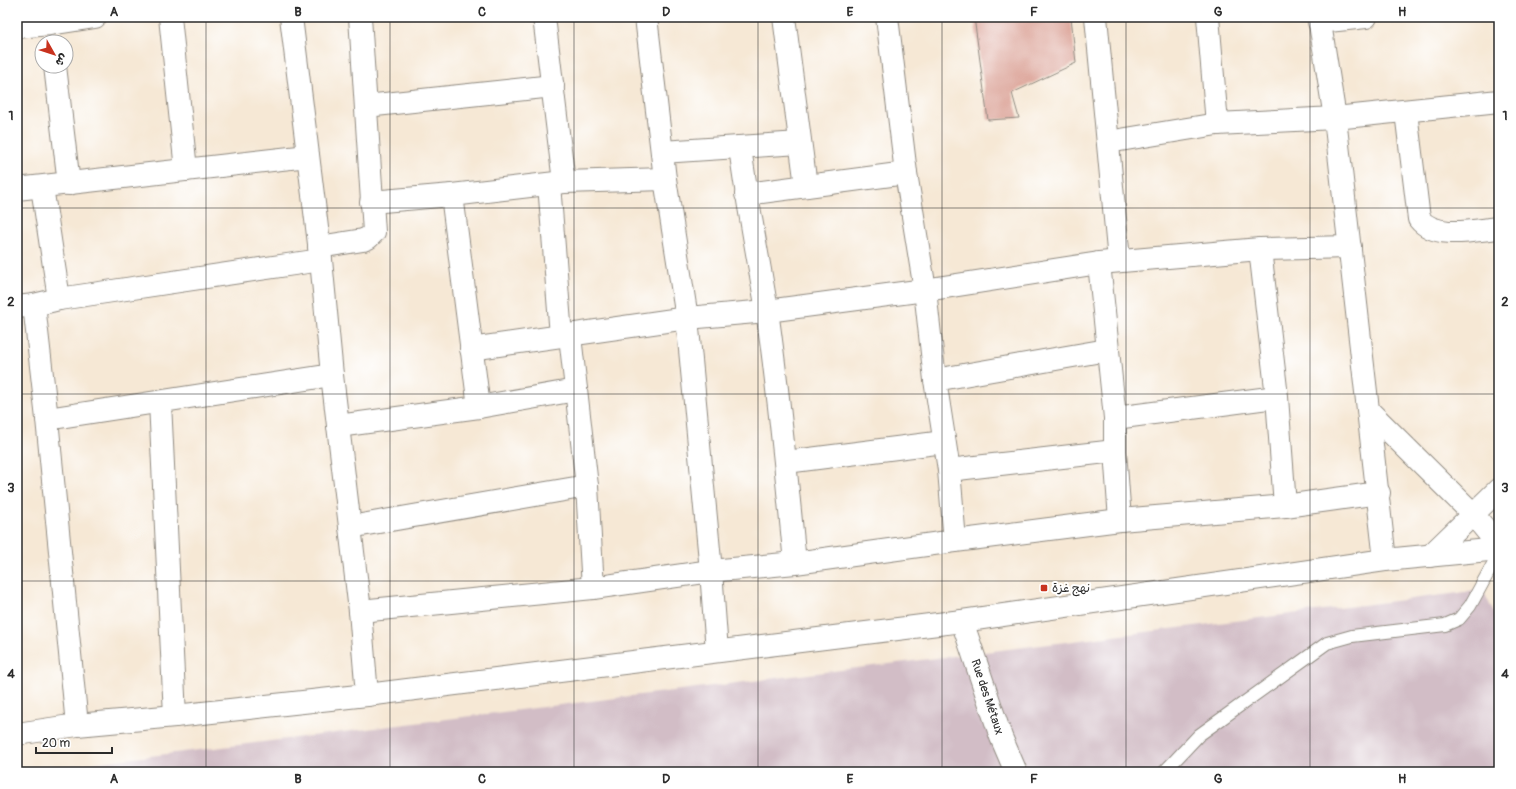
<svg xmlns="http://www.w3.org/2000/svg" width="1516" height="789" viewBox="0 0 1516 789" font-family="Pangolin,'Playpen Sans Arabic',sans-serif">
<rect width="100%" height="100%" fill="#fff"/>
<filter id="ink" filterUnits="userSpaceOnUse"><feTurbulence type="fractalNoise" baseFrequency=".025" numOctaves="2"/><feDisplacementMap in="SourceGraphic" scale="8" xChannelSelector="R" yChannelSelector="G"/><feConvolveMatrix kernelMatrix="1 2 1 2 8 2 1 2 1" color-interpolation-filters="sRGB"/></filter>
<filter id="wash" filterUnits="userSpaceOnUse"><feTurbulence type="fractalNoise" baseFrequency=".012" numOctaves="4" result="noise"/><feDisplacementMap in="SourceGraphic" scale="16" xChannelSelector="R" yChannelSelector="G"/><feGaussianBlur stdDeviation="0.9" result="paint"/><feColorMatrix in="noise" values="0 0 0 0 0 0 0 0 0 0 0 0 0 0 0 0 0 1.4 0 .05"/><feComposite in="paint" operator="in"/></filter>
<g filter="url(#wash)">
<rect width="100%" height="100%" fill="#f6e8d5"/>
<path fill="#d2bdc6" d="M1483 590 1499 624V772H22Z"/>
<g id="blocks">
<path fill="#dba296" d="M974 17H1071L1076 63 1012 93 1019 118 988 120Z"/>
</g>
</g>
<g filter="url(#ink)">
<use href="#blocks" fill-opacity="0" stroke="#908a80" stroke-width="1"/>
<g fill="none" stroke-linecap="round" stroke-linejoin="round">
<defs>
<path id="service" d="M1164 772 1199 735 1327 643 1352 636 1445 625 1459 619 1470 606 1499 553"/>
<g id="minor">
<path d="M170 17 186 170"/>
<path d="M291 17 321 260 332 375 360 611 367 695"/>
<path d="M544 17 564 182"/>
<path d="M646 17 665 179 687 318 711 571 717 651"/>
<path d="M784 17 806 186"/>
<path d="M887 17 906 173 925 290 935 380 949 470 955 541"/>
<path d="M1096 17 1119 261"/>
<path d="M1208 17 1217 124"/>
<path d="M1319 17 1335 118 1385 560"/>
<path d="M1319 22 1366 17"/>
<path d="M17 27 50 24 95 17"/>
<path d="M55 66 69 184"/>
<path d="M366 106 553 86"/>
<path d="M1406 112 1419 219C1436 240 1475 230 1499 228"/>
<path d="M1108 142 1217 124 1335 118 1499 101"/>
<path d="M740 147C747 202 758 256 767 311 779 394 787 479 795 563"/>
<path d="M662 152 800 143"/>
<path d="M549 184 561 336"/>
<path d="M42 187 59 299"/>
<path d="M17 189 308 156"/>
<path d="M746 194 906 173"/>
<path d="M452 195 479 407"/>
<path d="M371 202 452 195 564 182 665 179"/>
<path d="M319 247 363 240 368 238 374 232 360 17"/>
<path d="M1260 249 1277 397 1285 506"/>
<path d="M1099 263 1115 418V451L1120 520"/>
<path d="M34 305 47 419 77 725"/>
<path d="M17 307 34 305 59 299 321 260"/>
<path d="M570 336 587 486 593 588"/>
<path d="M471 349 687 318 767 311 925 290 1099 263 1260 249 1350 247"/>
<path d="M935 380 1107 350"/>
<path d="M160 402 175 716"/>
<path d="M1369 411 1473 514 1499 546"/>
<path d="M1115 418 1277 397"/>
<path d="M47 419 332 375"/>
<path d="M338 426 479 407 576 390"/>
<path d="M786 462 944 442"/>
<path d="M949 470 1115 451"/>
<path d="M350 527 587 486"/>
<path d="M1430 556 1499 489"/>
<path d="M360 611 593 588 711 571 795 563 955 541 1120 520 1285 506 1379 493"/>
<path id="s1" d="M962 621 1001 737 1016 772"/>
</g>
<path id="tertiary" d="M17 734 77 725 175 716 367 695 962 621 1385 560 1499 549"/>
</defs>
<use href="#service" stroke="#908a80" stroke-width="14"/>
<use href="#minor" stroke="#908a80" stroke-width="24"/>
<use href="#tertiary" stroke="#908a80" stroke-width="24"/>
<use href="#service" stroke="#fff" stroke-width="12"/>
<use href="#minor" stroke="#fff" stroke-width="22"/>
<use href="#tertiary" stroke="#fff" stroke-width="22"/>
</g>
</g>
<path fill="none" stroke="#2b2b2b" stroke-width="1" stroke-opacity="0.55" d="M206 17V772M390 17V772M574 17V772M758 17V772M942 17V772M1126 17V772M1310 17V772M17 208H1499M17 394H1499M17 581H1499"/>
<rect fill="#c8321e" stroke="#fff" stroke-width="1.5" x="1040" y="584" width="8" height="8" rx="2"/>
<g text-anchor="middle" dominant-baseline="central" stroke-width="4" stroke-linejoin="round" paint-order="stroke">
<g font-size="12" fill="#2b2b2b" stroke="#fff" text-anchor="start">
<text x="1052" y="588">نهج غزة</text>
</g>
<g font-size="12" fill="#2b2b2b" stroke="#fff">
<text stroke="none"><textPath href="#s1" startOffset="80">Rue des Métaux</textPath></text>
</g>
</g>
<rect width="1516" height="789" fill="none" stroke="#fff" stroke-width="44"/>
<g transform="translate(54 54) rotate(129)"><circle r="19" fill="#ffffff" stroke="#aaaaaa"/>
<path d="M0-3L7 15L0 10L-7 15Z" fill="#c8321e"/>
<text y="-6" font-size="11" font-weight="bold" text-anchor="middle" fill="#2b2b2b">ش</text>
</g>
<path d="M36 747v6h76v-6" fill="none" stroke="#2b2b2b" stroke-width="2"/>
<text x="42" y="747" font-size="12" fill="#2b2b2b" stroke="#ffffff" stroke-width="3" paint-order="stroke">20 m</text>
<rect x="22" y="22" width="1472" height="745" fill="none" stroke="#2b2b2b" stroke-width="1.5"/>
<g font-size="13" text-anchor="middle" font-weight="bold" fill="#2b2b2b">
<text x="114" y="16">A</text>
<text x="298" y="16">B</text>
<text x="482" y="16">C</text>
<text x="666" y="16">D</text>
<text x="850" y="16">E</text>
<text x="1034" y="16">F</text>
<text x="1218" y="16">G</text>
<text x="1402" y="16">H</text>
<text x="11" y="120">1</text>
<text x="1505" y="120">1</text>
<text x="11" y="306">2</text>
<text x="1505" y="306">2</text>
<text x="11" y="492">3</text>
<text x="1505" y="492">3</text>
<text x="11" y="678">4</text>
<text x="1505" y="678">4</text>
<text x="114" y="783">A</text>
<text x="298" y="783">B</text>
<text x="482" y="783">C</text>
<text x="666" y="783">D</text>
<text x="850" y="783">E</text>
<text x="1034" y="783">F</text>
<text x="1218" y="783">G</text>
<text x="1402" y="783">H</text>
</g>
</svg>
